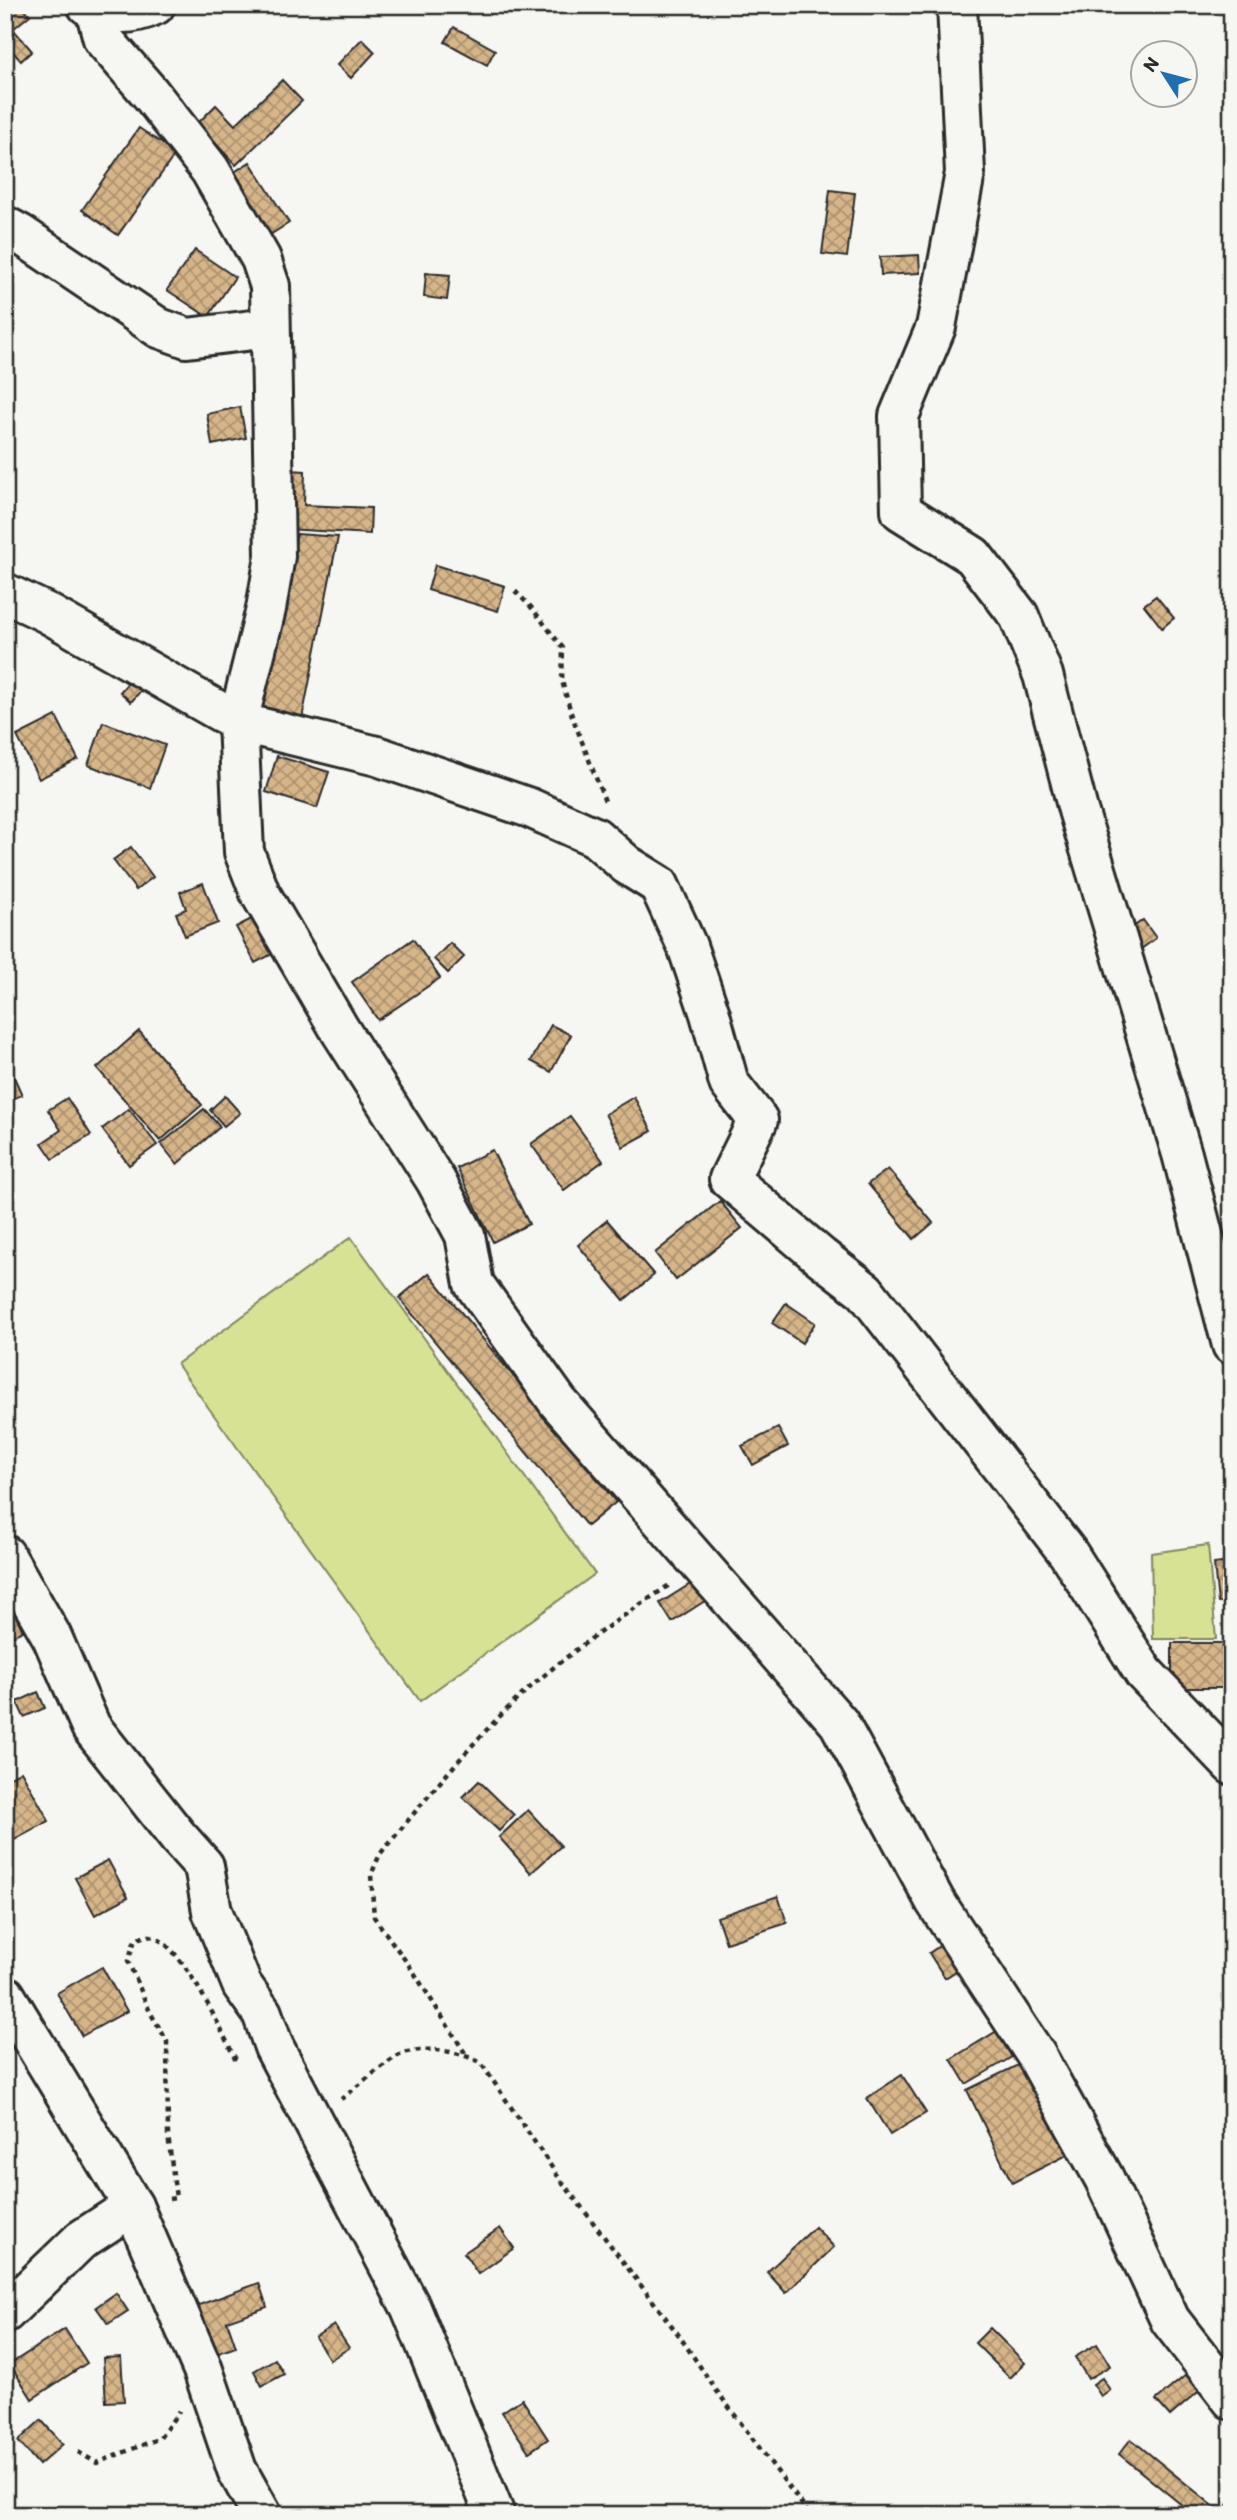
<svg xmlns="http://www.w3.org/2000/svg" width="1237" height="2520" viewBox="0 0 1237 2520" font-family="Itim,sans-serif">
<defs>
<pattern id="building-cross-hatch" width="8" height="8" patternUnits="userSpaceOnUse" patternTransform="scale(1.75)"><rect width="8" height="8" fill="#d6b589"/><path d="M0 0l8 8M0 8l8-8" fill="none" stroke="#ae9370"/></pattern>
</defs>
<rect width="100%" height="100%" fill="#f6f6f2"/>
<filter id="ink" filterUnits="userSpaceOnUse"><feTurbulence type="fractalNoise" baseFrequency=".0143" numOctaves="2"/><feDisplacementMap in="SourceGraphic" scale="14" xChannelSelector="R" yChannelSelector="G"/><feConvolveMatrix kernelMatrix="1 2 1 2 8 2 1 2 1" color-interpolation-filters="sRGB"/></filter>
<g filter="url(#ink)">
<g fill="#d7e294" stroke="#818660" stroke-width="2">
<path d="M351 1237 595 1574 420 1701 177 1364Z"/>
<path d="M1208 1545 1216 1639H1153L1151 1553Z"/>
</g>
<g fill="url(#building-cross-hatch)" stroke="#2b2b2b" stroke-width="2">
<path d="M7 5H21L30 15 13 29 32 51 21 61 5 43Z"/>
<path d="M454 27 495 50 487 65 445 42Z"/>
<path d="M362 39 375 52 351 78 337 65Z"/>
<path d="M282 80 302 101 236 165 197 124 216 105 235 125Z"/>
<path d="M139 128 176 153 118 235 82 210Z"/>
<path d="M250 162 289 223 260 241 222 180Z"/>
<path d="M830 190 855 193 847 257 822 254Z"/>
<path d="M195 250 235 277 208 317 167 290Z"/>
<path d="M919 255 920 273 881 275 880 257Z"/>
<path d="M426 273 450 275 447 300 424 297Z"/>
<path d="M240 407 246 438 212 445 207 414Z"/>
<path d="M290 470 305 471 304 505 371 508 370 534 286 529Z"/>
<path d="M297 534 338 537 301 724 260 714Z"/>
<path d="M435 565 505 586 498 611 428 590Z"/>
<path d="M1156 596 1174 618 1162 628 1144 605Z"/>
<path d="M132 678 143 688 131 702 120 692Z"/>
<path d="M56 716 78 759 39 779 17 736Z"/>
<path d="M103 722 165 745 150 788 88 765Z"/>
<path d="M277 756 329 772 317 808 266 792Z"/>
<path d="M131 847 153 877 136 890 113 860Z"/>
<path d="M203 883 218 923 185 936 176 913 186 909 180 892Z"/>
<path d="M259 915 278 951 255 963 236 927Z"/>
<path d="M1143 920 1156 938 1137 952 1124 934Z"/>
<path d="M413 939 440 978 378 1020 352 982Z"/>
<path d="M450 943 464 957 448 973 434 959Z"/>
<path d="M551 1025 571 1035 551 1072 531 1061Z"/>
<path d="M139 1031 202 1105 160 1141 97 1068Z"/>
<path d="M5 1061H7L22 1095 5 1102Z"/>
<path d="M225 1096 240 1113 224 1126 210 1110Z"/>
<path d="M634 1097 652 1131 623 1147 605 1114Z"/>
<path d="M67 1098 91 1135 53 1159 42 1143 61 1130 48 1110Z"/>
<path d="M129 1109 157 1145 129 1165 102 1129Z"/>
<path d="M204 1109 220 1127 177 1164 161 1144Z"/>
<path d="M570 1116 603 1161 564 1190 531 1144Z"/>
<path d="M492 1150 529 1224 493 1242 457 1168Z"/>
<path d="M888 1169 933 1223 914 1239 868 1184Z"/>
<path d="M720 1201 742 1228 676 1280 655 1253Z"/>
<path d="M607 1220 654 1275 624 1300 578 1245Z"/>
<path d="M429 1273 616 1502 587 1526 399 1298Z"/>
<path d="M786 1303 815 1323 802 1343 772 1323Z"/>
<path d="M778 1428 788 1446 753 1465 742 1446Z"/>
<path d="M1229 1562 1232 1602 1218 1603 1214 1564Z"/>
<path d="M700 1578 711 1597 672 1622 660 1603Z"/>
<path d="M13 1610 23 1631 5 1639V1613Z"/>
<rect x="1172" y="1643" width="60" height="45"/>
<path d="M38 1692 45 1708 24 1717 17 1702Z"/>
<path d="M21 1771 49 1821 5 1845V1780Z"/>
<path d="M479 1781 514 1815 499 1831 463 1797Z"/>
<path d="M528 1810 561 1846 531 1873 499 1837Z"/>
<path d="M108 1860 128 1897 95 1915 75 1878Z"/>
<path d="M778 1896 787 1923 726 1943 717 1917Z"/>
<path d="M947 1941 964 1966 945 1978 929 1953Z"/>
<path d="M102 1967 127 2011 82 2036 57 1993Z"/>
<path d="M997 2031 1012 2057 966 2084 951 2059Z"/>
<path d="M1022 2063 1067 2155 1012 2183 967 2090Z"/>
<path d="M902 2075 926 2113 890 2135 867 2098Z"/>
<path d="M815 2227 834 2247 786 2293 767 2272Z"/>
<path d="M500 2228 514 2248 478 2274 464 2253Z"/>
<path d="M259 2283 267 2307 227 2321 236 2347 213 2355 196 2306Z"/>
<path d="M116 2293 128 2311 108 2324 96 2307Z"/>
<path d="M334 2325 349 2348 330 2360 315 2337Z"/>
<path d="M990 2328 1025 2363 1010 2378 975 2343Z"/>
<path d="M65 2329 87 2363 32 2399 10 2364Z"/>
<path d="M1097 2344 1110 2366 1088 2379 1075 2357Z"/>
<path d="M121 2357 124 2401 106 2402 103 2358Z"/>
<path d="M275 2359 284 2374 262 2386 254 2371Z"/>
<path d="M1192 2370 1205 2386 1170 2416 1156 2400Z"/>
<path d="M1102 2378 1110 2390 1101 2396 1093 2384Z"/>
<path d="M522 2399 548 2439 529 2452 502 2412Z"/>
<path d="M41 2420 63 2444 39 2465 18 2441Z"/>
<path d="M1131 2439 1222 2513 1232 2500V2515H1194L1119 2454Z"/>
</g>
<g fill="none" stroke-linecap="round" stroke-linejoin="round">
<defs>
<g id="minor">
<path d="M87 5C111 14 130 17 155 5"/>
<path d="M94 5 103 39 150 93 210 170 261 259 270 286 275 556 266 609 238 722 377 756 530 808 595 837 627 865 659 885 687 946 710 1014 729 1083 758 1120 729 1179 821 1257 865 1291 1068 1553 1144 1673 1232 1765"/>
<path d="M957 5 965 173 936 327 899 416 901 511 973 556 1019 616 1043 675 1078 810 1182 1154 1232 1345"/>
<path d="M5 226 20 234 159 328 187 338 270 328"/>
<path d="M5 593 47 613 238 722 244 852 260 893 340 1030 436 1181 465 1235 474 1284 558 1402 839 1723 935 1901 1036 2055 1104 2178 1170 2320 1232 2400"/>
<path d="M5 1555 52 1637 91 1727 178 1837 204 1866 212 1911 242 1985 262 2013 274 2047 411 2308 495 2515"/>
<path d="M5 1995 133 2206 203 2370 237 2470 262 2515"/>
<path d="M5 2313 81 2240 133 2206"/>
</g>
</defs>
<use href="#minor" stroke="#2b2b2b" stroke-width="44"/>
<g stroke="#2b2b2b" stroke-width="4.5" stroke-dasharray="5 5" stroke-linecap="butt">
<path d="M515 591 531 607 563 648 562 681 572 716 605 801"/>
<path d="M465 2053 413 1971 374 1917 371 1875 380 1854C429 1796 476 1735 533 1685 576 1647 623 1616 671 1584"/>
<path d="M341 2099C355 2089 389 2059 402 2054 425 2045 460 2051 481 2063L557 2175 678 2334 716 2390 810 2515"/>
<path d="M169 2199 176 2198 168 2135 167 2041 150 2012 128 1961 135 1940C140 1938 145 1935 150 1936 182 1942 221 2031 235 2058L240 2061"/>
<path d="M78 2452 97 2463 160 2438 179 2411"/>
</g>
<use href="#minor" stroke="#f6f6f2" stroke-width="38"/>
</g>
</g>
<rect width="1237" height="2520" fill="none" stroke="#f6f6f2" stroke-width="28"/>
<rect x="14" y="14" width="1209" height="2492" fill="none" stroke="#2b2b2b" stroke-width="2.5" filter="url(#ink)"/>
<g transform="translate(1164 74) rotate(306)"><circle r="33" fill="#f6f6f2" stroke="#a5a5a2" stroke-width="2"/>
<path d="M0-5L12 26L0 18L-12 26Z" fill="#1f6fb2"/>
<text y="-10" font-size="19" font-weight="bold" text-anchor="middle" fill="#2b2b2b">N</text>
</g>
</svg>
